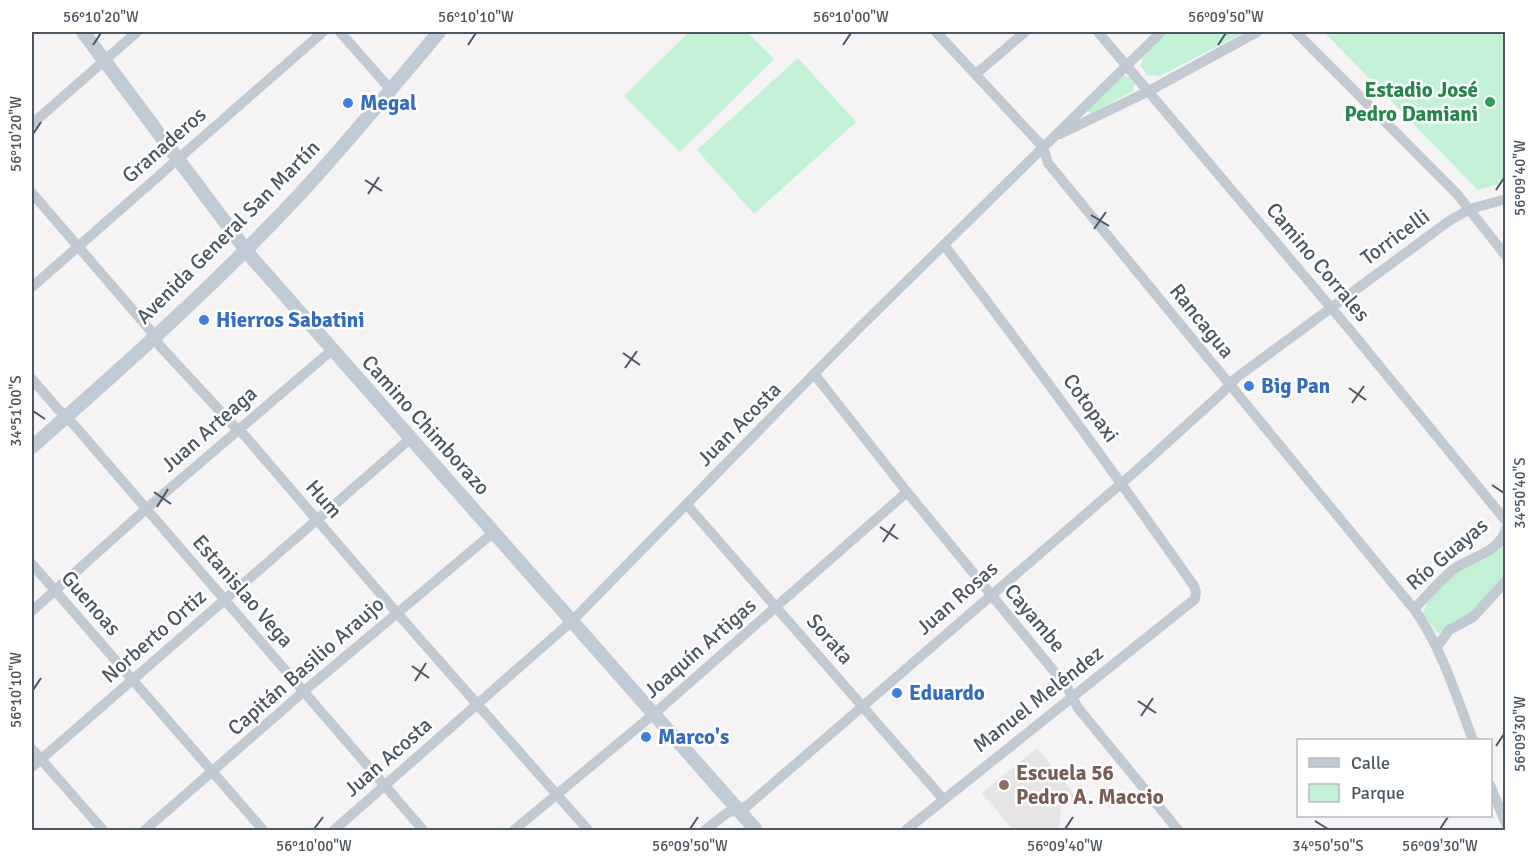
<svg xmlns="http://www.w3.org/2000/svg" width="1537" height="862" viewBox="0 0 1537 862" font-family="Signika,sans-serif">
<rect width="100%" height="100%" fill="#f5f3f3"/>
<path fill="#e6e4e5" d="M1037 748 1077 797 1061 804 1059 830H1013L982 793Z"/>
<g fill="#c3f1d5">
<path d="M689 32H747L774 59 680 152 624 96Z"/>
<path d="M1168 32H1241L1243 33 1160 76 1147 75 1141 66 1143 55Z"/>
<path d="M1324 32H1505V182L1478 190Z"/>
<path d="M798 58 856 122 754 214 697 150Z"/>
<path d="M1123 76 1131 78 1135 83 1133 91 1092 113 1088 112 1087 110Z"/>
<path d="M1505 539V575L1470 614 1455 621 1446 629 1438 633 1423 614 1428 599 1460 570 1483 560Z"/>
</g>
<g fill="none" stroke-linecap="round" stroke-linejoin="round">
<g stroke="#c1cad2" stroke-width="10">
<path d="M340 32 391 90"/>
<path d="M936 32 1043 147 1048 163 1414 609C1442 648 1456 696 1473 740"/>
<path d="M1098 32 1350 330 1506 521"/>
<path d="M1296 32 1457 194 1506 256"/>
<path d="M976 74 1025 32"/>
<path d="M32 124 137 32"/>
<path d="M1060 134 1149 91 1257 32"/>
<path d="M32 193 150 330 160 346 233 425 245 436 397 613 588 830"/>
<path d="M32 287 323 32"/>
<path d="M815 375 907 492 1067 687 1078 708 1178 830"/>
<path d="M32 379 57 408 75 426 423 830"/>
<path d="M687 505 944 800"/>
<path d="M32 564 263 830"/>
<path d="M1414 609C1427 596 1440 580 1454 569 1472 556 1499 553 1506 529"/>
<path d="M32 611 146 509 332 350"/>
<path d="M1437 647 1449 630 1473 617 1506 581"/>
<path d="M32 749 103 830"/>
<path d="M32 767 410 439"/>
<path d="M1490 785 1506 824"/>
<path d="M145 830 303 692 494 532"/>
<path d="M334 830 572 621 859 328 1161 32"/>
<path d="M514 830 655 713 907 492"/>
<path d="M705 830 727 813 747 806 1138 469 1223 392 1236 378 1449 221 1470 209 1506 199"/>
<path d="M906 830 1195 599 1196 592 1194 586C1113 471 1030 357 944 245"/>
</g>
<g stroke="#c1cbd6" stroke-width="14">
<path d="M83 32 252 258 756 830"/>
<path d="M32 447C124 366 216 284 300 194 348 142 393 87 439 32"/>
</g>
</g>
<path fill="none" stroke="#4a5661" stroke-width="2" d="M93 45 101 33M468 45 476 33M843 45 851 33M1218 45 1226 33M33 134 41 122M365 180 382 191M1496 190 1504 178M368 194 379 177M1091 215 1109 226M1094 229 1106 212M623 353 640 365M625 368 637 351M1349 388 1366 400M1352 403 1364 386M33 411 45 419M1492 485 1504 493M154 492 171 504M157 507 168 489M880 527 898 539M883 542 895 524M412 666 429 678M415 681 426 663M33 690 41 678M1138 701 1156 713M1141 716 1153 698M1496 746 1504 734M1315 821 1328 829M314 829 323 817M690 829 698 817M1065 829 1073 817M1440 829 1448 817"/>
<circle fill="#2e9e5b" stroke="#fff" stroke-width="2" cx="1490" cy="102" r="6"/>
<g fill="#3f7fe0" stroke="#fff" stroke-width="2">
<circle cx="348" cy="103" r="6"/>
<circle cx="204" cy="320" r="6"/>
<circle cx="1249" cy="386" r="6"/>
<circle cx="897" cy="693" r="6"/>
<circle cx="646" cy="737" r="6"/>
</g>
<circle fill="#8d6e63" stroke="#fff" stroke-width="2" cx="1004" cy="785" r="6"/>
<g text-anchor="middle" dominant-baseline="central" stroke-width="5" stroke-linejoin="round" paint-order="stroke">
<g font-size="21" font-weight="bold" fill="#27864d" stroke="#fff" text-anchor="end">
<text x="1478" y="90">Estadio José<tspan x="1478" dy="24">Pedro Damiani</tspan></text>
</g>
<g font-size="21" font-weight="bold" fill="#366cbe" stroke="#fff" text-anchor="start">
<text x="360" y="103">Megal</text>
<text x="216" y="320">Hierros Sabatini</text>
<text x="1261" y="386">Big Pan</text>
<text x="909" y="693">Eduardo</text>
<text x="658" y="737">Marco's</text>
</g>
<g font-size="21" fill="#4a5661" stroke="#fff">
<text transform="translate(164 145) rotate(-41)">Granaderos</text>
<text transform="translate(228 232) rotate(-45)">Avenida General San Martín</text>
<text transform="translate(1395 237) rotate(-36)">Torricelli</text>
<text transform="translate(1318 262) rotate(50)">Camino Corrales</text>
<text transform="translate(1202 321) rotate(51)">Rancagua</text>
<text transform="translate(1091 408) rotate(54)">Cotopaxi</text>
<text transform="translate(739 424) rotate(-45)">Juan Acosta</text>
<text transform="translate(426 425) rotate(48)">Camino Chimborazo</text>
<text transform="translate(209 429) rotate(-41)">Juan Arteaga</text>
<text transform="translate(324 499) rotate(49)">Hum</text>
<text transform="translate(1447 554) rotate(-40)">Río Guayas</text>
<text transform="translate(243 591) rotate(49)">Estanislao Vega</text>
<text transform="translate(957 598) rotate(-41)">Juan Rosas</text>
<text transform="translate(91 603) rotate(49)">Guenoas</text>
<text transform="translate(1035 618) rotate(50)">Cayambe</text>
<text transform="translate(154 636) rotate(-41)">Norberto Ortiz</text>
<text transform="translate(830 639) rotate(49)">Sorata</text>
<text transform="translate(700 648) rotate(-41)">Joaquín Artigas</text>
<text transform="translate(306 666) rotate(-41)">Capitán Basilio Araujo</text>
<text transform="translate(1038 699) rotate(-38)">Manuel Meléndez</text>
<text transform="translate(388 757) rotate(-41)">Juan Acosta</text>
</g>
<g font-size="21" font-weight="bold" fill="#785e54" stroke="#fff" text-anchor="start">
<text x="1016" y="773">Escuela 56<tspan x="1016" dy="24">Pedro A. Maccio</tspan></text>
</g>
</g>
<rect width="1537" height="862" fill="none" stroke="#ffffff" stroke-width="66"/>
<rect x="1297" y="739" width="195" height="78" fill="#ffffff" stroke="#b7bbc0" stroke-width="1.5"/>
<rect x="1309" y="758" width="30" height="9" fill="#c1cbd6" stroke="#b7bbc0" stroke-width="1.5"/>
<text x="1351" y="769" font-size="18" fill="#4a5661">Calle</text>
<rect x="1309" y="784" width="30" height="18" fill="#c3f1d5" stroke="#b7bbc0" stroke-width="1.5"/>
<text x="1351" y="799" font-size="18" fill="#4a5661">Parque</text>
<rect x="33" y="33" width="1471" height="796" fill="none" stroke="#4a5661" stroke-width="2"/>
<g font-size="15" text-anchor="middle" fill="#4a5661">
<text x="101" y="22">56°10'20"W</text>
<text x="476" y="22">56°10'10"W</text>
<text x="851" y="22">56°10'00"W</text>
<text x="1226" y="22">56°09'50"W</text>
<text transform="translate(16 134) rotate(-90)" y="5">56°10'20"W</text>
<text transform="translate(1520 178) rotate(-90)" y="5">56°09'40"W</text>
<text transform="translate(16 411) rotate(-90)" y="5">34°51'00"S</text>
<text transform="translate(1520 493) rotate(-90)" y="5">34°50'40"S</text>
<text transform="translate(16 690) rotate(-90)" y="5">56°10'10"W</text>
<text transform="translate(1520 734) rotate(-90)" y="5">56°09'30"W</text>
<text x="314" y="851">56°10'00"W</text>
<text x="690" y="851">56°09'50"W</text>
<text x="1065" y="851">56°09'40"W</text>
<text x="1328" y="851">34°50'50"S</text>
<text x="1440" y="851">56°09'30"W</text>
</g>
</svg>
